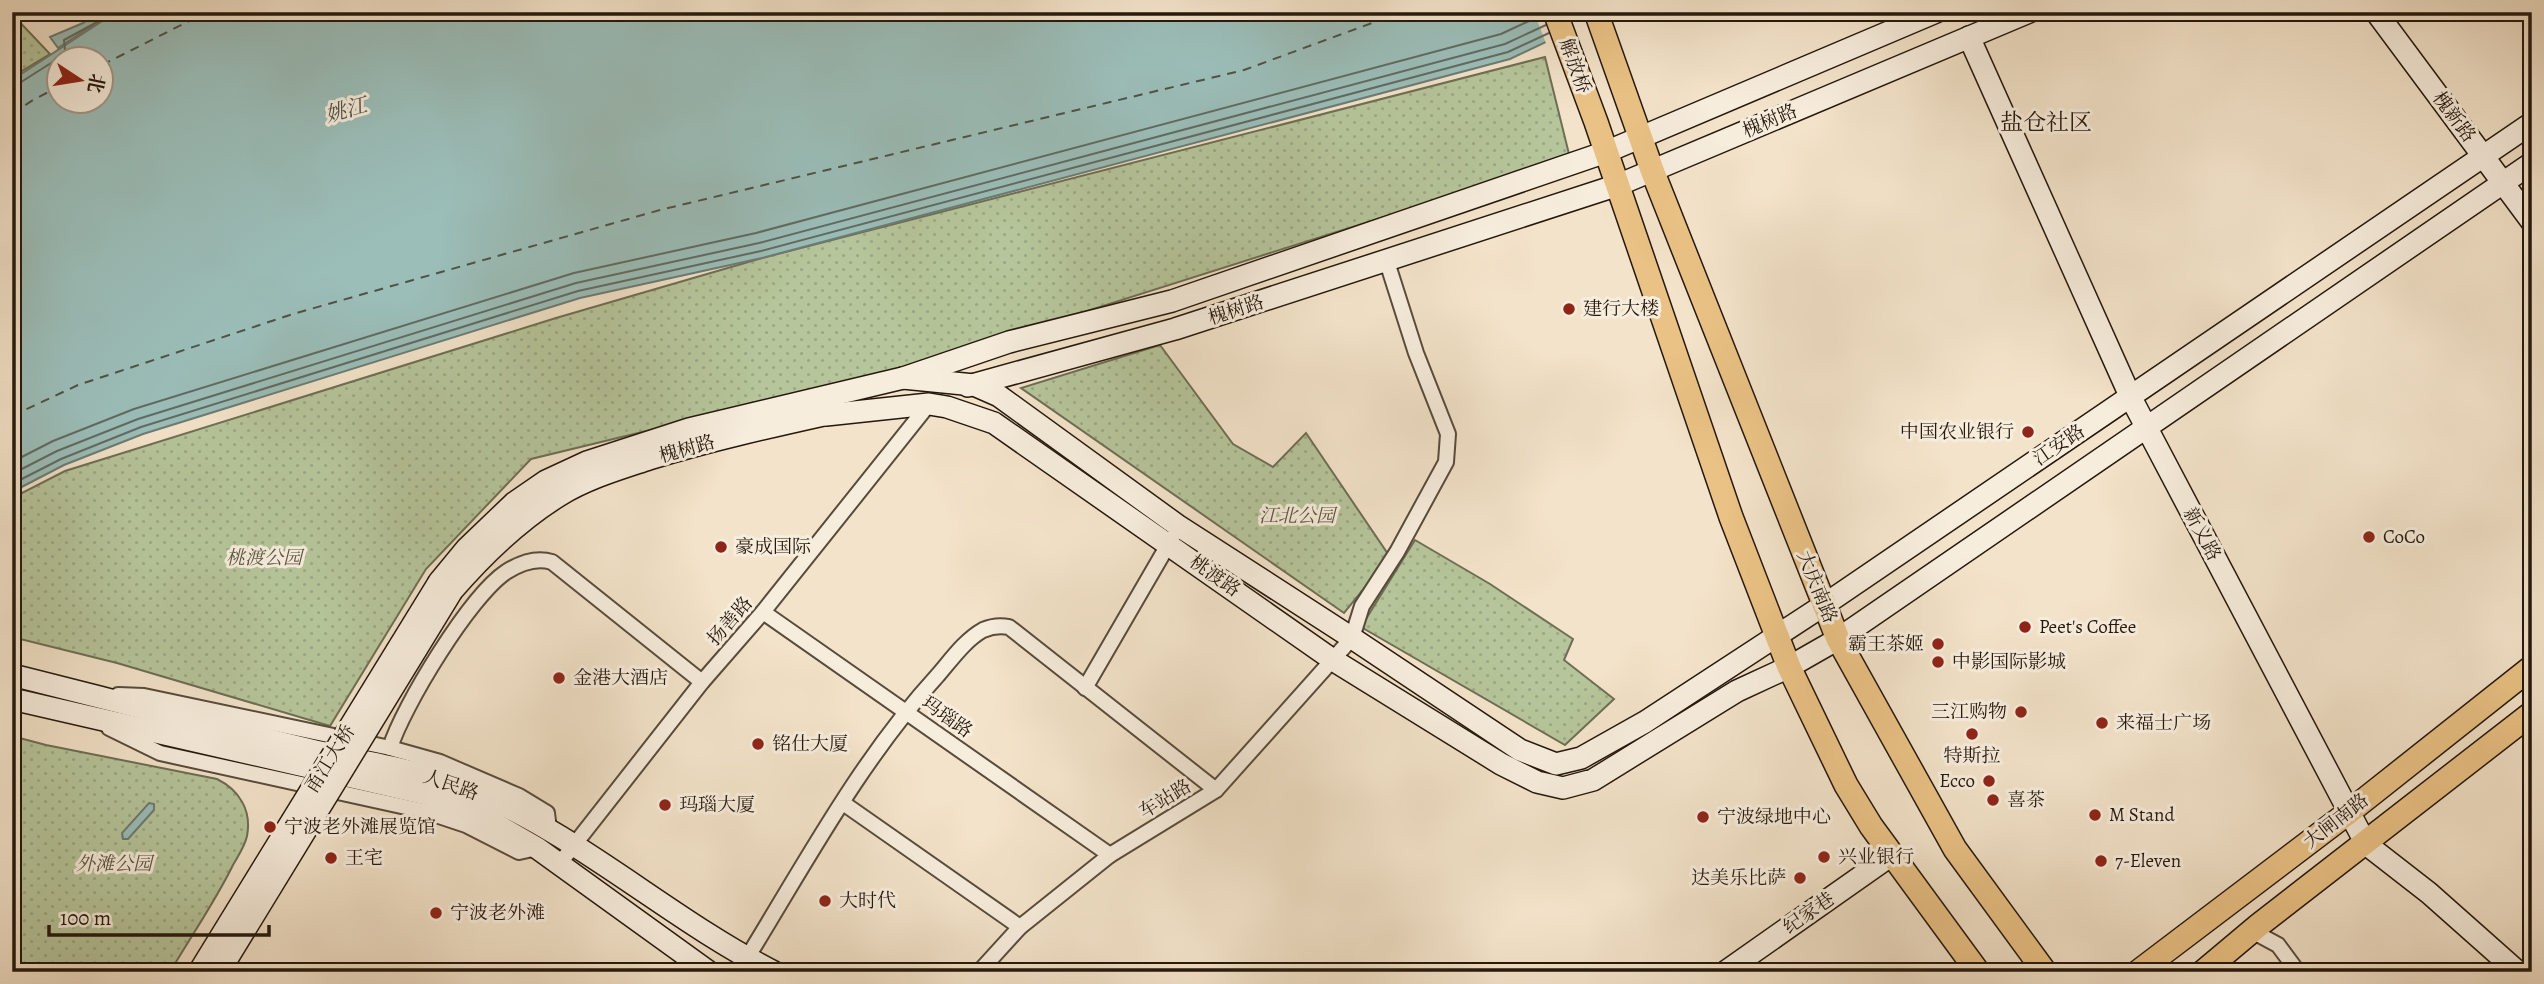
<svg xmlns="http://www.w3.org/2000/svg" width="2544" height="984" viewBox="0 0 2544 984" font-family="Alegreya,'Noto Serif SC',serif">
<defs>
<pattern id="green-dots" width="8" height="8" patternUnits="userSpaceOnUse" patternTransform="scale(1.75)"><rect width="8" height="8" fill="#b6c59b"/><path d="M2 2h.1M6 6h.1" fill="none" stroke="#9ca884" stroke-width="1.8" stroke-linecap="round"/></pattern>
</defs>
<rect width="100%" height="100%" fill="#f3e3ca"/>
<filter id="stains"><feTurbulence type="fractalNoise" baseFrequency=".00286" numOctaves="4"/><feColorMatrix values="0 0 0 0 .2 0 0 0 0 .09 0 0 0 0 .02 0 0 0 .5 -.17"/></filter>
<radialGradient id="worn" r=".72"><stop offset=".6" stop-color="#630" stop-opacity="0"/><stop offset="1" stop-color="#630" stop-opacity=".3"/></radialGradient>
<g fill="url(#green-dots)" stroke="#6e6e54" stroke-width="2">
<path d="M12 14 50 54 12 77Z"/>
<path d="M1545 57 1570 158 967 349 877 375 531 459 426 569 330 726 117 663 12 637V498L65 471 556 318 762 258Z"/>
<path d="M1160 345 1233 444 1273 467 1306 433 1390 557 1344 613 1021 388Z"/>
<path d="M1415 540 1490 584 1573 639 1564 660 1614 699 1565 745 1361 627Z"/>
<path d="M12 736 46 745 217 779C239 790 252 810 247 836 245 846 238 856 233 865 215 902 191 936 170 972H12Z"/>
</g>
<g fill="#9bbeb9" stroke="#6c7c74" stroke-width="2" fill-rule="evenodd">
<path d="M99 12H113L58 48 50 37 83 23Z"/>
<path d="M116 12H1609L1510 59 762 258 580 298 143 434 64 465 12 492V80ZM60 60H102V102H60Z"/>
<path d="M149 803 154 804V810L128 839H123L122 833Z"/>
</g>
<path fill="#f3e3ca" d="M1534 12H1613L1611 15 1547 46Z"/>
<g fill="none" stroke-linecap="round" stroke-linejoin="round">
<g stroke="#606b63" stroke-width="2">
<path d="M12 85 18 84 62 56 65 50 64 40 99 21 102 12"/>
<path d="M12 462 53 441 134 409 574 273 756 233 1501 34 1542 15"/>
<path d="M12 474 57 451 138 419 576 283 759 243 1505 44 1546 25"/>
<path d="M12 484 61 459 141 427 578 291 761 251 1508 52 1549 33"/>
</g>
<g stroke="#4e5249" stroke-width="2" stroke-dasharray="9 7" stroke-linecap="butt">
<path d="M102 65 207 12"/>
<path d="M12 114 33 100 60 86"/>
<path d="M12 416 78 385 293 314 660 210 1244 70 1402 12"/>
</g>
<defs>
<g id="street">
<path d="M763 612 1110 855"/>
<path d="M1085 688 1172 538"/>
<path d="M118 695 144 696 390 748 440 762 519 796 547 813 549 829"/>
<path d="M109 728 160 753 424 811 466 825 519 852 537 848"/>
<path d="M390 748C403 706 470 596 506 572 520 563 536 557 552 562L702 682"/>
<path d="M843 803 1020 927"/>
<path d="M560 863 702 682 763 612 929 404"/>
<path d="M2252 931 2278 945 2298 972"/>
<path d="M747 958C806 862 861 759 938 675 951 660 965 640 983 630 992 626 999 625 1009 627L1216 790"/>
<path d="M979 972 1020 927 1110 855 1216 790 1352 638 1362 606 1397 552 1446 462 1448 434 1416 353 1387 262"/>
</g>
<g id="secondary">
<path d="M2376 12 2532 222"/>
<path d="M1969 37 2131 398 2366 844 2429 893 2518 972"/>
<path d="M903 378 974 385 999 396 1177 525 1352 638 1520 750 1556 764 1581 758 1645 722 1824 605 2532 123"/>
<path d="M968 386 1175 329 1618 185 2029 12"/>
<path d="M826 415 929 404 947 407 994 423 1333 660 1501 764 1537 782 1563 788 1593 780 1737 691 1789 667 1838 639 2532 163"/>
<path d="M439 582 467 548 514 503 546 481 587 462 689 429 903 378 1009 342 1172 301 1606 152 1936 12"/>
<path d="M452 591C484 554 518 521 560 495 588 478 619 469 649 459 711 440 774 426 837 412"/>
<path d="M12 675C112 700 211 726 311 750 366 763 422 770 475 792 583 838 670 919 774 972"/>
<path d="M12 699 426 794 466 807 537 848 709 972"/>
<path d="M1725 972 1893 854"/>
</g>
<g id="primary">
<path d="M1555 12 1596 122 1731 517 1789 667 1846 785 1871 826 1978 972"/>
<path d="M1596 12 1652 170 1838 639 1955 849 2045 972"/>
<path d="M2138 972 2349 812 2532 667"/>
<path d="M2203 972 2259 925 2532 713"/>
</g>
</defs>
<use href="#street" stroke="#584b3c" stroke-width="18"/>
<use href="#secondary" stroke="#25180d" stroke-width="24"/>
<use href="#primary" stroke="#25180d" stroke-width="26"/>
<use href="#street" stroke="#f7eddd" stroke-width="14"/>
<use href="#secondary" stroke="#f7eddd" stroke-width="21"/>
<use href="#primary" stroke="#eac285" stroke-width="23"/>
<defs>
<g id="secondary-bridge">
<path d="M199 972 439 582"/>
<path d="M219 972 452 591"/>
</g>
</defs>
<use href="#secondary-bridge" stroke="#25180d" stroke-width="24" stroke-linecap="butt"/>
<use href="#secondary-bridge" stroke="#f7eddd" stroke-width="21"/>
</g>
<g fill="#8f2418" stroke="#f7eddd" stroke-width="2.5">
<circle cx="1569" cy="309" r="7"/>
<circle cx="2028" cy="432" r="7"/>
<circle cx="2369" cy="537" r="7"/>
<circle cx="721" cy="547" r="7"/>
<circle cx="2025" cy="627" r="7"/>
<circle cx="1938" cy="644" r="7"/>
<circle cx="1938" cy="662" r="7"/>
<circle cx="559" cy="678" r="7"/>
<circle cx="2021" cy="712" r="7"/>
<circle cx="2102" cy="723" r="7"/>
<circle cx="1972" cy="734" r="7"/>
<circle cx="758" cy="744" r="7"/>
<circle cx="1989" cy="781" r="7"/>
<circle cx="1993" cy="800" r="7"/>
<circle cx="665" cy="805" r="7"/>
<circle cx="2095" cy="815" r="7"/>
<circle cx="1703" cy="817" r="7"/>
<circle cx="270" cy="827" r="7"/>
<circle cx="1824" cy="857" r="7"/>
<circle cx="331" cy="858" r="7"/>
<circle cx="2101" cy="861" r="7"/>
<circle cx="1800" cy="878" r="7"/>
<circle cx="825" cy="901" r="7"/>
<circle cx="436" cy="913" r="7"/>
</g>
<g text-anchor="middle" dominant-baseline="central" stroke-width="6" stroke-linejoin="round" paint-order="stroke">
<g font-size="19" fill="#25180d" stroke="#f7eddd">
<text transform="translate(1575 66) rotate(70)">解放桥</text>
<text transform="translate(2454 117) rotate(53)">槐新路</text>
<text transform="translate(1770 121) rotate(-23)">槐树路</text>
<text transform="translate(1236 310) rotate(-18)">槐树路</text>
<text transform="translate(2059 445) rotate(-34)">江安路</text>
<text transform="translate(687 449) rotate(-16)">槐树路</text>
<text transform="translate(2202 534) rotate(62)">新义路</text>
<text transform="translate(1215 576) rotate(35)">桃渡路</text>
<text transform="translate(1817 587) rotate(68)">大庆南路</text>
<text transform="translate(730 621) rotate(-49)">扬善路</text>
<text transform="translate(947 717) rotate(35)">玛瑙路</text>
<text transform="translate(330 759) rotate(-58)">甬江大桥</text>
<text transform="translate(451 785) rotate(19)">人民路</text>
<text transform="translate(1165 799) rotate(-31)">车站路</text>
<text transform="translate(2336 821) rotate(-38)">大闸南路</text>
<text transform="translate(1809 913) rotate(-35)">纪家巷</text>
</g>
<g font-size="19" fill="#25180d" stroke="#f7eddd" text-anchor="start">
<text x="1583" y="309">建行大楼</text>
<text x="2014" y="432" text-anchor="end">中国农业银行</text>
<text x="2383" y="537">CoCo</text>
<text x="735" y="547">豪成国际</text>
<text x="2039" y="627">Peet's Coffee</text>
<text x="1924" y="644" text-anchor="end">霸王茶姬</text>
<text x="1952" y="662">中影国际影城</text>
<text x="573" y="678">金港大酒店</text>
<text x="2007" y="712" text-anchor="end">三江购物</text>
<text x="2116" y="723">来福士广场</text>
<text x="772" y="744">铭仕大厦</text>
<text x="1972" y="756" text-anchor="middle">特斯拉</text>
<text x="1975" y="781" text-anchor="end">Ecco</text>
<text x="2007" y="800">喜茶</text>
<text x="679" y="805">玛瑙大厦</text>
<text x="2109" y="815">M Stand</text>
<text x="1717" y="817">宁波绿地中心</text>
<text x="284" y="827">宁波老外滩展览馆</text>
<text x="1838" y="857">兴业银行</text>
<text x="345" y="858">王宅</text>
<text x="2115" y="861">7-Eleven</text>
<text x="1786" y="878" text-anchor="end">达美乐比萨</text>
<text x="839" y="901">大时代</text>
<text x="450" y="913">宁波老外滩</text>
</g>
<g font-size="19" font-style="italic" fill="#58553f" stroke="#f7eddd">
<text x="1297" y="516">江北公园</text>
<text x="264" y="558">桃渡公园</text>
<text x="114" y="864">外滩公园</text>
</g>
<g font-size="21" font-style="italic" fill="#4e5249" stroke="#f7eddd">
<text transform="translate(346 110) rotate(-15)">姚江</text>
</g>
<g font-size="23" fill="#25180d" stroke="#f7eddd">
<text x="2046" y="122">盐仓社区</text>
</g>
</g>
<rect width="2544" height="984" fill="none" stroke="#f3e3ca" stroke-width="42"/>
<rect x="14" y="14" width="2516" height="956" fill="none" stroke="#25180d" stroke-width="3.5"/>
<rect x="21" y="21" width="2502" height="942" fill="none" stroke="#25180d" stroke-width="2"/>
<g transform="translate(80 80) rotate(102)"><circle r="33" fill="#f7eddd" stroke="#a3988a" stroke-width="2"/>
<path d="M0-5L12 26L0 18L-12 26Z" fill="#8f2418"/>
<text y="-10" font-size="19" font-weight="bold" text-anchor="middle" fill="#25180d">北</text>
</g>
<path d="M49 925v10h220v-10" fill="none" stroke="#25180d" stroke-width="3.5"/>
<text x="60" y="925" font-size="21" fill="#25180d" stroke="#f7eddd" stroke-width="5" paint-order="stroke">100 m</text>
<rect width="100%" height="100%" filter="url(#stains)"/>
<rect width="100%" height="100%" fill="url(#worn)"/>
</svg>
